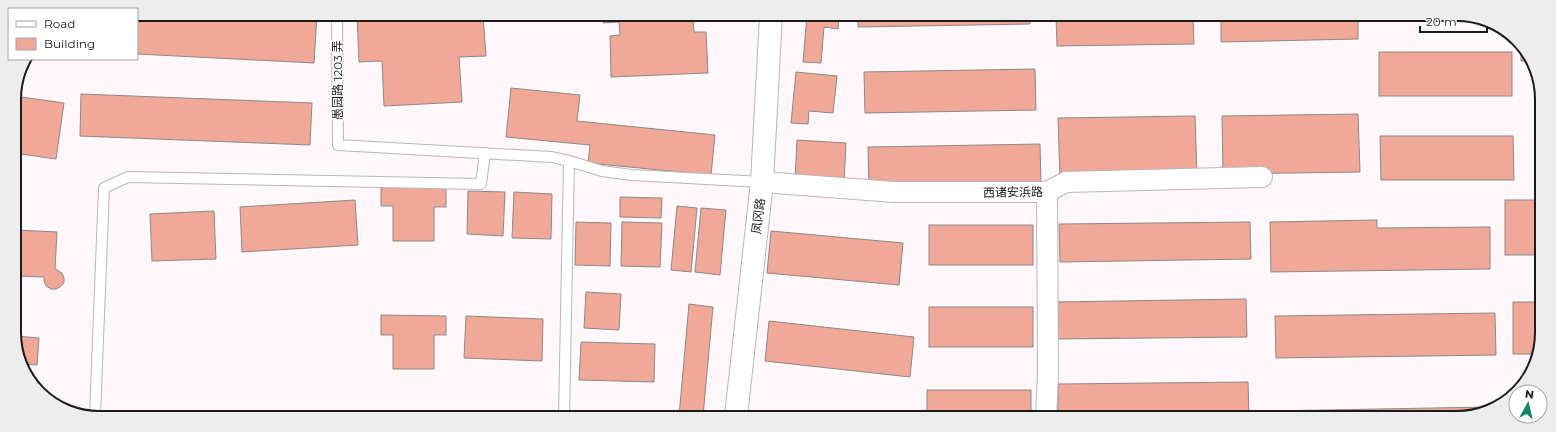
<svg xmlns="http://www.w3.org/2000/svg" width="1556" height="432" viewBox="0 0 1556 432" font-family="Montserrat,'Noto Sans SC',sans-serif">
<rect width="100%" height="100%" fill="#fef8fa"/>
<g fill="#f0a898" stroke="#8d8786">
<path d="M137 14H317L314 63 137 54Z"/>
<path d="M357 15H483L486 56 459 57 462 102 384 106 382 61 359 62Z"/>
<path d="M603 15H710V18L693 19 694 32H706L708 73 611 77 610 36 620 35 619 22 603 23Z"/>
<path d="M807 15 839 16 838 29 824 27 821 63 803 62Z"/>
<path d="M858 16H1030V24L858 27Z"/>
<path d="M1056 16H1193L1194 44 1057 46Z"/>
<path d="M1221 16 1358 17V39L1221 42Z"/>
<path d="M1521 43 1530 61H1521Z"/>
<rect x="1379" y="52" width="133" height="44"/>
<path d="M1035 69 1036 110 865 113 864 72Z"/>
<path d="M796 72 837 76 833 113 809 111 808 124 791 123Z"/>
<path d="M511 88 580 95 577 121 715 135 711 175 588 163 590 145 506 137Z"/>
<path d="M81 94 312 103 310 145 80 136Z"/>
<path d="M14 96 64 103 56 159 14 153Z"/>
<path d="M1358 114 1360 172 1223 174 1222 116Z"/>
<path d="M1195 116 1197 174 1060 177 1058 118Z"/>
<path d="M1380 136H1513L1514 180H1381Z"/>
<path d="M797 140 846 143 844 183 795 180Z"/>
<path d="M1040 144 1041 185 869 187 868 147Z"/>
<path d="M381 187H446V207H434V241H393V206H381Z"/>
<path d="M468 191 505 192 503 236 467 234Z"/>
<path d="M514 192 552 194 551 239 512 238Z"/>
<path d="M620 197 662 198 661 218 620 217Z"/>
<path d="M355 200 358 245 242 252 240 207Z"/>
<rect x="1505" y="200" width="35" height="55"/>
<path d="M677 206 697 208 691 272 671 270Z"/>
<path d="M701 208 726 210 720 275 695 272Z"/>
<path d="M214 211 216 259 152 261 150 214Z"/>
<path d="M1377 220V228L1490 227V269L1271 272 1270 222Z"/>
<path d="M576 222 611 223 610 266 575 265Z"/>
<path d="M622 222 662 223 660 267 621 266Z"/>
<path d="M1250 222 1251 259 1060 262 1059 224Z"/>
<rect x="929" y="225" width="104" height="40"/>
<path d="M15 230 57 232 55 269 62 273 64 278V283L60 287 56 289H51L46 286 44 281V277L15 276Z"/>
<path d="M771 231 903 243 899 285 767 273Z"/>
<path d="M586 292 621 294 619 330 584 328Z"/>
<path d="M1246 299 1247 337 1056 339 1055 302Z"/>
<rect x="1513" y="302" width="26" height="52"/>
<path d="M689 304 713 307 703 416H679Z"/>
<rect x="929" y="307" width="104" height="40"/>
<path d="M1495 313 1496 355 1276 358 1275 316Z"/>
<path d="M381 315 446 316V335H434V369H393V335H381Z"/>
<path d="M466 316 543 319 542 361 464 358Z"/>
<path d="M769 321 914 337 910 377 765 361Z"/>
<path d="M16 336 39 338 37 365 23 364 16 349Z"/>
<path d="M581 342 655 344 654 382 579 380Z"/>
<path d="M1248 382 1249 417H1058V384Z"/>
<rect x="927" y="390" width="104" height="27"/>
<path d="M1488 407 1462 418 1270 417V411Z"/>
<path d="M763 411 816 417 763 416Z"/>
</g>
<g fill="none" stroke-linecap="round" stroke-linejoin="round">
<defs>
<g id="lane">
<path d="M337 14 338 145 552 157 569 161 602 171 631 175 762 182"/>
<path d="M95 415 104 188 128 177 481 184 485 153"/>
<path d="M564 416 569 161"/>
</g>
<g id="street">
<path d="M762 182 894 192H1047L1066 182 1262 177"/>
<path d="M1046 417 1048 374 1047 192"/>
</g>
<path id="secondary" d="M736 416 762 182 771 15"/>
</defs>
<use href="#lane" stroke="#bcb6b8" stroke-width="12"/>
<use href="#street" stroke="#bcb6b8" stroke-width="22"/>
<use href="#secondary" stroke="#bcb6b8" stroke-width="24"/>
<use href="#lane" stroke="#fff" stroke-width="10"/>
<use href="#street" stroke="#fff" stroke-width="20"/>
<use href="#secondary" stroke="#fff" stroke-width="22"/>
</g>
<g text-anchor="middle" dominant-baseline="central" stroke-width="3" stroke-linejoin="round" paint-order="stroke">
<g font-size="12" fill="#1c1a1a" stroke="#fff">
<text transform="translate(337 80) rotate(-90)">愚园路 1203 弄</text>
<text transform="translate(1013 192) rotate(-1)">西诸安浜路</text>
<text transform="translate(758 216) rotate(-83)">凤冈路</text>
</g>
</g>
<path d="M0 0H1556V432H0ZM99 21H1457A78 78 0 0 1 1535 99V333A78 78 0 0 1 1457 411H99A78 78 0 0 1 21 333V99A78 78 0 0 1 99 21Z" fill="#ededed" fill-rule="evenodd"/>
<path fill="none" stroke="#1c1a1a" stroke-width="2" d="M99 21H1457A78 78 0 0 1 1535 99V333A78 78 0 0 1 1457 411H99A78 78 0 0 1 21 333V99A78 78 0 0 1 99 21Z"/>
<rect x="8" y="8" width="130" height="52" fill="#ffffff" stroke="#a4a3a3"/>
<rect x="16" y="21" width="20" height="6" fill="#ffffff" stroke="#a4a3a3"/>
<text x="44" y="28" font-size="12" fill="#1c1a1a">Road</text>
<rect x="16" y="38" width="20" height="12" fill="#f0a898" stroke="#a4a3a3"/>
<text x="44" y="48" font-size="12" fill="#1c1a1a">Building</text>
<g transform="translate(1528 404) rotate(8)"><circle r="19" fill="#ffffff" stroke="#a4a3a3"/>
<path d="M0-3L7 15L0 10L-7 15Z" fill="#138565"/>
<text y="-6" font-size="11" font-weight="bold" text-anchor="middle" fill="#1c1a1a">N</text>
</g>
<path d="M1420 26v6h67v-6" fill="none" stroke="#1c1a1a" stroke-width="2"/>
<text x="1426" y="26" font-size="12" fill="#1c1a1a" stroke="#ffffff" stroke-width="3" paint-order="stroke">20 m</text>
</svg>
